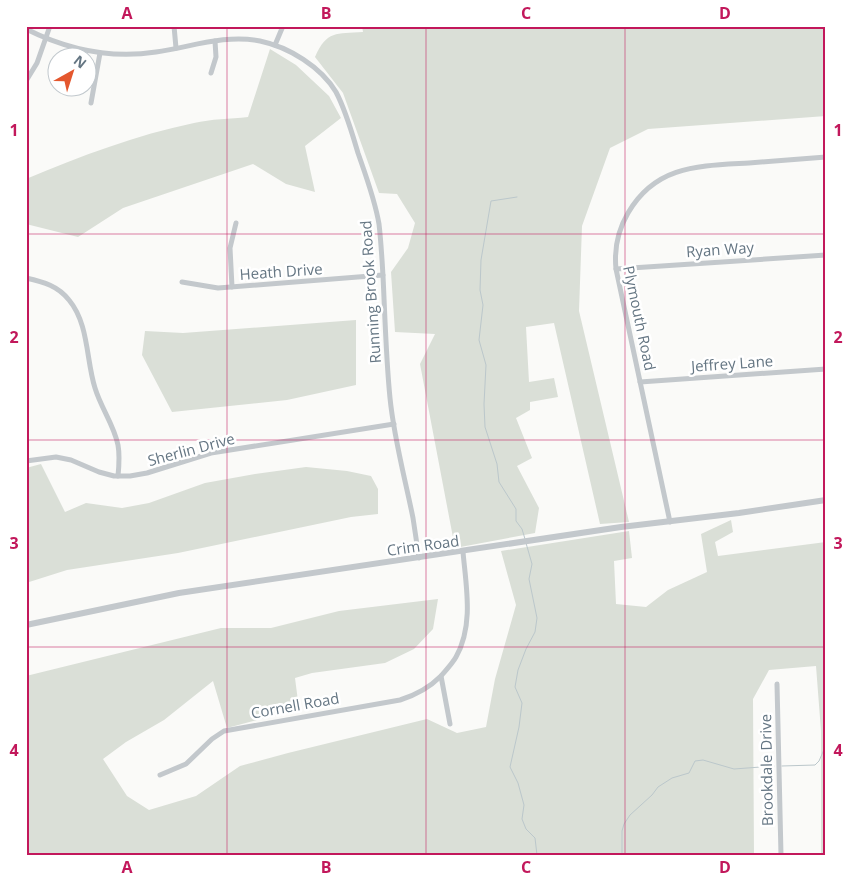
<svg xmlns="http://www.w3.org/2000/svg" width="852" height="881" viewBox="0 0 852 881" font-family="'Open Sans',sans-serif">
<rect width="100%" height="100%" fill="#fafaf8"/>
<g fill="#dadfd7">
<path d="M362 26H826V116L648 129 610 148 582 226 579 311 629 522 600 524 554 323 526 327 529 382 554 378 558 397 530 402V410L516 418 532 458 517 466 539 508 535 533 455 548 420 364 435 334 395 332 391 272 408 248 415 223 397 194 379 193 343 93 315 57C327 30 336 34 363 32Z"/>
<path d="M270 49 296 65 329 96 341 118 305 146 315 192 286 184 253 164 123 208 78 237 26 224V179C81 156 136 135 194 123 211 119 230 119 248 117Z"/>
<path d="M356 320V385L287 400 172 412 142 355 145 331 183 333Z"/>
<path d="M41 464 65 512 86 503 122 508 149 503 205 483 255 474 306 467 347 471 371 476 378 489V514L351 517 178 553 67 570 26 583V468Z"/>
<path d="M731 520 733 532 715 542 718 556 826 542V855H821V731L816 666 769 670 753 699 754 855H26V676L221 628H271L339 611 438 599 433 629 414 649 385 663 312 673 295 678 299 709 227 728 213 681 164 720 126 742 103 759 127 796 149 810 196 796 240 766 288 753 427 719 457 733 486 727 495 679 516 605 501 551 629 531 632 558 614 561 616 604 646 607 668 590 707 572 701 534Z"/>
</g>
<g fill="none" stroke-linecap="round" stroke-linejoin="round">
<g stroke="#bbc7cb" stroke-width="1">
<path d="M517 197 491 201 481 260 480 290 483 305 479 340 486 365 484 404 485 427 497 464 499 482 516 509V521L522 529 525 539"/>
<path d="M526 543 532 564 529 579 537 618 535 632 526 649 518 670 515 687 522 703 519 727 510 767 518 783 524 805 522 819 526 829 535 838 537 855"/>
<path d="M782 766 815 765 819 761 826 745"/>
<path d="M622 855V831L624 824 630 815 652 795 658 787 672 778 689 773 695 761 703 760 734 769 774 766"/>
</g>
<g stroke="#c3c8cc" stroke-width="5">
<path d="M174 26 176 48"/>
<path d="M26 29C66 49 111 59 156 52 191 47 225 34 260 41 289 47 321 67 336 92 346 111 352 133 358 153 366 176 375 200 379 224 381 241 382 259 383 276 385 317 386 358 390 398 394 439 405 478 413 518 415 531 417 545 419 558"/>
<path d="M275 45 283 26"/>
<path d="M211 73 216 57 215 41"/>
<path d="M26 81 37 63 50 26"/>
<path d="M91 103 100 53"/>
<path d="M616 269 826 255"/>
<path d="M26 278C44 282 58 286 69 300 89 324 86 360 95 388 101 408 114 425 118 445 120 456 119 466 118 476"/>
<path d="M182 282 218 288 383 275"/>
<path d="M232 287 230 248 236 223"/>
<path d="M640 382 826 369"/>
<path d="M26 461 56 457 71 460 99 472 114 476H130L147 473 211 453 394 424"/>
<path d="M670 522 616 269C614 249 618 230 628 213 656 165 699 166 749 163 775 161 800 159 826 157"/>
<path d="M777 684 781 855"/>
<path d="M450 724 441 676C446 670 452 664 456 657 474 625 466 586 463 552"/>
<path d="M160 775 186 764 212 739 224 731 400 700C416 695 429 688 441 676"/>
</g>
<path stroke="#c3c8cc" stroke-width="6" d="M26 625 179 593 621 527 739 513 826 500"/>
</g>
<path fill="none" stroke="#c2185b" stroke-width="1" stroke-opacity="0.55" d="M227 26V855M426 26V855M625 26V855M26 234H826M26 440H826M26 647H826"/>
<g text-anchor="middle" dominant-baseline="central" stroke-width="5" stroke-linejoin="round" paint-order="stroke">
<g font-size="15" fill="#657683" stroke="#fff">
<text transform="translate(720 249) rotate(-4)">Ryan Way</text>
<text transform="translate(281 271) rotate(-4)">Heath Drive</text>
<text transform="translate(370 292) rotate(-94)">Running Brook Road</text>
<text transform="translate(640 318) rotate(78)">Plymouth Road</text>
<text transform="translate(732 363) rotate(-4)">Jeffrey Lane</text>
<text transform="translate(191 449) rotate(-15)">Sherlin Drive</text>
<text transform="translate(423 545) rotate(-8)">Crim Road</text>
<text transform="translate(295 705) rotate(-10)">Cornell Road</text>
<text transform="translate(766 770) rotate(-91)">Brookdale Drive</text>
</g>
</g>
<rect width="852" height="881" fill="none" stroke="#ffffff" stroke-width="55"/>
<g transform="translate(72 72) rotate(39)"><circle r="24" fill="#ffffff" stroke="#c1c8cd"/>
<path d="M0-4L9 19L0 12L-9 19Z" fill="#e4572e"/>
<text y="-8" font-size="14" font-weight="bold" text-anchor="middle" fill="#657683">N</text>
</g>
<rect x="28" y="28" width="796" height="826" fill="none" stroke="#c2185b" stroke-width="2"/>
<g font-size="16" text-anchor="middle" font-weight="bold" fill="#c2185b">
<text x="127" y="19">A</text>
<text x="326" y="19">B</text>
<text x="526" y="19">C</text>
<text x="725" y="19">D</text>
<text x="14" y="136">1</text>
<text x="838" y="136">1</text>
<text x="14" y="343">2</text>
<text x="838" y="343">2</text>
<text x="14" y="549">3</text>
<text x="838" y="549">3</text>
<text x="14" y="756">4</text>
<text x="838" y="756">4</text>
<text x="127" y="873">A</text>
<text x="326" y="873">B</text>
<text x="526" y="873">C</text>
<text x="725" y="873">D</text>
</g>
</svg>
